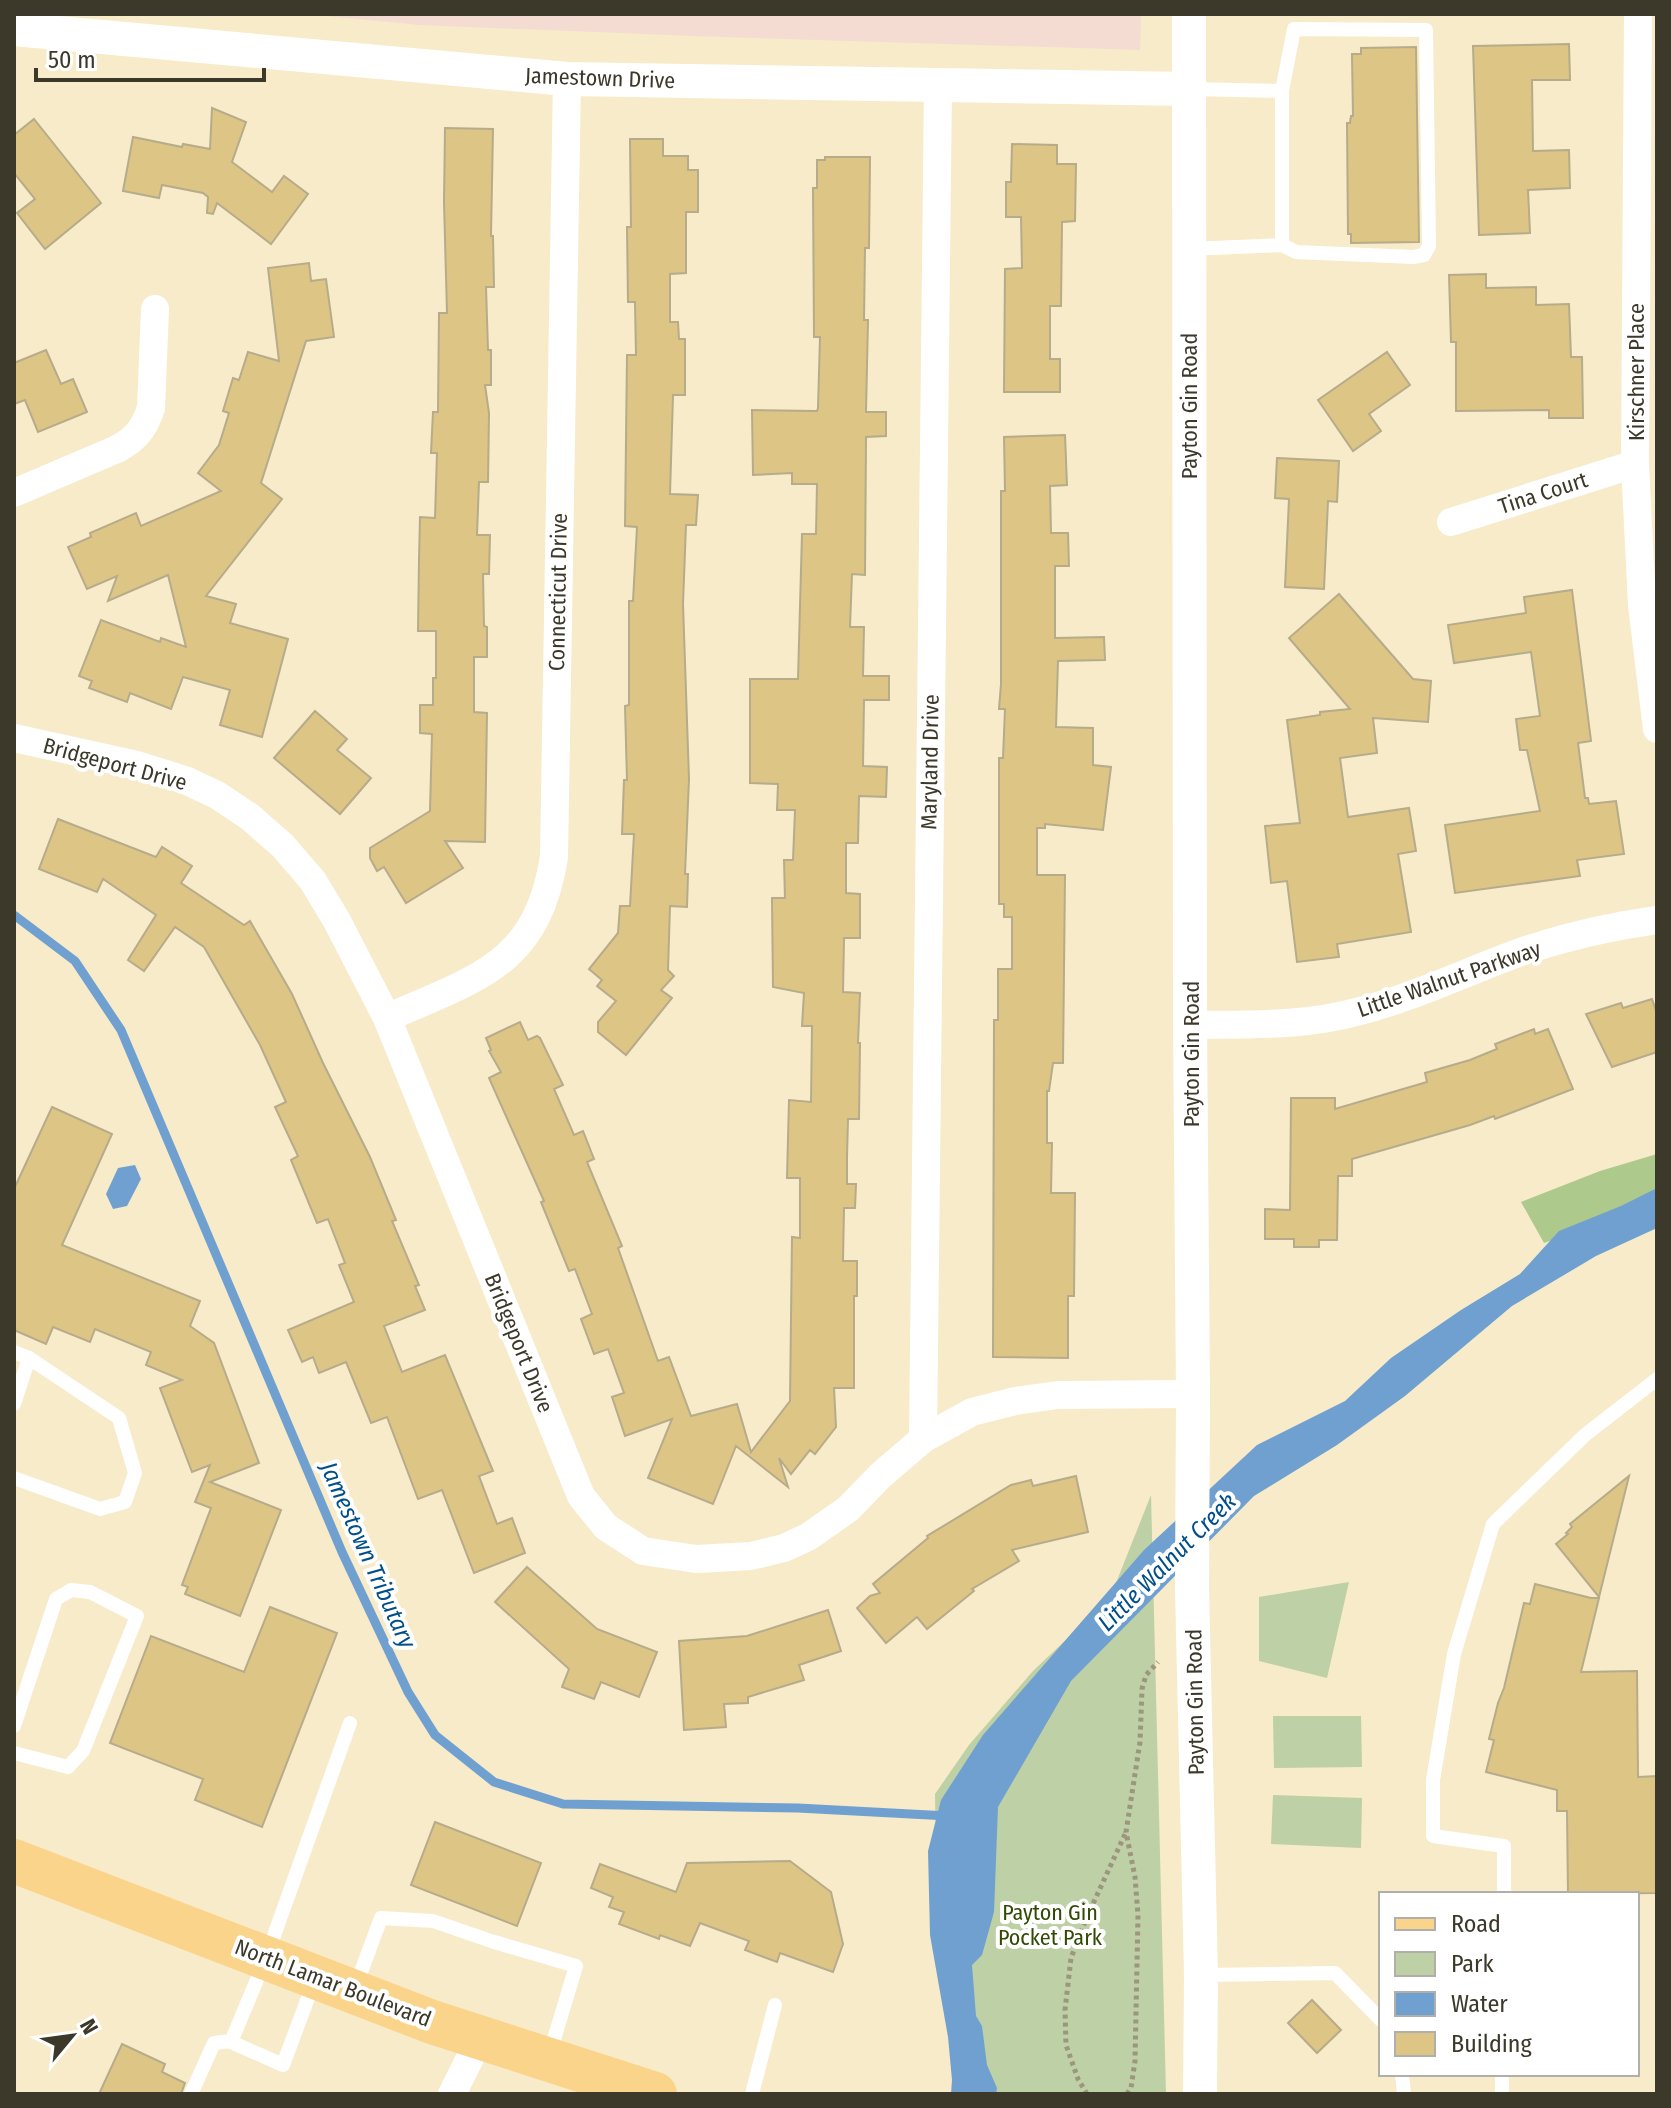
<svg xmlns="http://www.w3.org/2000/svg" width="1671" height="2108" viewBox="0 0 1671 2108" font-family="'Fira Sans Condensed',sans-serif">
<rect width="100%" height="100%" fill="#f7ebc9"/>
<path fill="#f4dcd3" d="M306 14H1141L1140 50 693 36 420 25Z"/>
<g fill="#bdd0a6">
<path d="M1151 1495 1166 2094H968L938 1974 935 1794 969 1745 1033 1671 1110 1598Z"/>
<path d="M1349 1582 1327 1678 1259 1661V1597Z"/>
<path d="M1273 1716H1361L1362 1767 1274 1768Z"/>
<path d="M1273 1795 1362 1798 1361 1848 1271 1844Z"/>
</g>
<path fill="#aec98c" d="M1657 1154V1215L1599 1224 1544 1243 1521 1202 1600 1171Z"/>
<g fill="#70a0d0">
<path d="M135 1165 141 1179 127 1206 113 1209 106 1194 118 1168Z"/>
<path d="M1657 1188V1228L1596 1256 1512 1306 1405 1396 1337 1445 1254 1496 1071 1681 998 1807 994 1912 982 1955 972 1965 976 2016 982 2026 987 2065 997 2088 996 2094H951L952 2080 948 2037 930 1935 928 1851 941 1800 983 1735 1144 1550 1257 1445 1345 1401 1391 1358 1461 1310 1520 1274 1559 1231 1621 1206Z"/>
</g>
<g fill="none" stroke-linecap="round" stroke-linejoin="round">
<path stroke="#70a0d0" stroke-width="9" d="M14 915 75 961 121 1030 342 1552 408 1692 435 1735 494 1782 563 1804 798 1808 948 1816"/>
</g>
<g fill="#ddc685" stroke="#b6ab8a" stroke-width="2">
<path d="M1569 44 1570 80H1532L1533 151 1569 150 1570 188 1528 190 1530 233 1479 235 1473 46Z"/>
<path d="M1416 47 1419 242 1351 243V234H1348L1347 123H1350L1351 116H1353L1352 54H1361V48Z"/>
<path d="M212 108 246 122 232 162 272 192 284 176 308 194 271 244 217 203 213 214 207 213 208 197 203 193 162 185 159 198 123 191 133 137 182 147 183 144 210 149Z"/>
<path d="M34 119 101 203 45 249 17 213 35 199 14 173V135Z"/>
<path d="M445 128 493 129 491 236H493L494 287H486L488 350H491V385H485L489 413 488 482H479L477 535H490L489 574H483L484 626 487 627V657H474V712L487 713 485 842 445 841 463 868 406 903 384 867 377 871 370 858V848L430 811 432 734 420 733V705H433V678H436V631H418L419 560 420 517 435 518 437 453H431L433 412H438L439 313H447L444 202Z"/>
<path d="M630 139H663V156H688V170H698V212H686V273L670 274V322H678L679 339H685V395H673L670 494 698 495 696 525H686L683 604 689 779 685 874H688L687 907 670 906 668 970 674 976 661 990 672 998 626 1055 598 1032V1022L616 1001 597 986 602 980 589 969 618 933 620 906H630L634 834H622L624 780H627L625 706 629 705V601H633L637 527 625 526 627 355H636L635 302H628L627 227H631Z"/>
<path d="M1012 144 1057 145V164H1076L1075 221 1062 222 1061 306H1050V359H1060V392H1004L1005 269 1022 268 1021 217H1006V182H1011Z"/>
<path d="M825 157H870L869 248H865L864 320H868L866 412H886V436L866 437 865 575 852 574 850 627H864L863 676H889V700H864L863 766 887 767 886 797 859 796 858 843H846V893L860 894V938H844L843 992 860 993 858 1043H860L859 1119H848L847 1157V1184H856L855 1208H844L843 1261H857V1296H854V1388H834L836 1427 815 1454 810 1450 791 1474 779 1458 788 1487 736 1446 713 1504 648 1478 672 1419 625 1436 612 1397 624 1393 608 1349 594 1354 581 1319 592 1314 575 1269 569 1271 541 1202 544 1201 489 1078 501 1072 489 1051 491 1050 486 1038 520 1022 528 1040 537 1036 540 1038 563 1085 554 1089 574 1135 583 1131 594 1159 587 1162 622 1246 618 1248 658 1361 669 1357 691 1416 737 1404 751 1452 790 1401 792 1237 800 1238V1178H787L789 1100 811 1102 812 1026H802L804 993 773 987 772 898H785L784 860H793L795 810H777L778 784 750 783V679H798L802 534H816L817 484H792V473L753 475 752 410 817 411 818 408 820 337H814L813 188H817V160H825Z"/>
<path d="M309 263 311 281 326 279 334 337 306 341 261 483 282 499 206 596 236 604 230 623 288 639 262 737 220 725 230 690 183 677 171 709 130 693 127 702 89 688 92 681 79 676 101 620 160 642 161 638 186 647 168 575 108 601 117 576 87 589 68 547 91 537 90 533 136 513 141 526 221 491 198 473 219 445 229 413 223 411 233 378 239 380 248 352 279 361 268 268Z"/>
<path d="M1486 274V288L1536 287V305L1569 304 1571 357H1582L1583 418H1549V410L1456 411V342H1451L1449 275Z"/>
<path d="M46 350 61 384 73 379 87 412 38 432 25 400 14 404V363Z"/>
<path d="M1387 352 1410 385 1369 414 1381 431 1353 451 1318 400Z"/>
<path d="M1065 435 1067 485 1050 486 1051 533H1068L1069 566H1055V638L1104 637 1105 660 1058 661 1056 727 1093 728V765L1111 767 1103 830 1045 824V828H1037V875H1065L1063 1063H1053L1049 1091H1047V1143H1052L1051 1193H1075L1074 1296H1068V1358L993 1357 994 1020H998V969H1012V917H1004V904H999V758H1003L1005 709H999L1001 684V491H1005L1004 437Z"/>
<path d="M1277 458 1339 461 1337 502 1328 501 1324 589 1285 587 1289 499 1275 498Z"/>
<path d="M1572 590 1591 741 1578 743 1585 798H1588L1589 804 1616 801 1624 854 1577 860 1580 876 1455 893 1445 825 1540 811 1527 750H1520L1516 719 1540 716 1531 652 1454 663 1448 625 1526 613 1524 597Z"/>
<path d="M1339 594 1413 679 1431 681 1428 722 1373 718 1377 753 1340 758 1348 817 1409 808 1416 851 1398 854 1411 932 1337 944 1339 957 1297 962 1287 881 1271 883 1265 826 1300 823 1287 720 1320 715V712L1350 709 1289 638Z"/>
<path d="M315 711 347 739 337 750 371 778 340 814 274 758Z"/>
<path d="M58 819 156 857 162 847 192 866 181 883 244 925 250 921 292 994 323 1063 370 1157 396 1220 392 1221 419 1285 415 1286 425 1310 384 1326 402 1372 445 1355 493 1471 479 1476 497 1524 512 1518 525 1553 474 1573 442 1490 418 1499 387 1417 371 1423 346 1362 319 1373 313 1357 302 1362 288 1330 354 1302 339 1265 345 1263 328 1219 317 1223 291 1160 298 1156 275 1107 286 1102 260 1045 204 947 175 927 144 971 128 960 156 915 103 879 97 892 39 869Z"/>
<path d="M1652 999 1657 1014V1052L1612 1067 1586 1014 1621 1003 1623 1008Z"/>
<path d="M1534 1029 1535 1034 1548 1029 1573 1089 1495 1119 1494 1116 1470 1125 1352 1159V1176H1338L1337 1240H1319V1247H1294V1239H1265V1209L1290 1210 1291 1098H1335V1109L1427 1082 1425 1073 1470 1060 1497 1049 1495 1044Z"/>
<path d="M52 1107 112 1134 62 1245 200 1301 190 1326 214 1343 259 1463 210 1482 281 1510 240 1616 185 1594 188 1587 182 1585 211 1508 195 1502 210 1465 192 1472 160 1388 182 1380 146 1365 151 1352 95 1329 90 1342 53 1327 46 1344 14 1330V1189Z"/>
<path d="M1076 1476 1088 1532 1012 1550 1019 1561 972 1589 974 1591 927 1629 917 1617 886 1643 857 1608 870 1596 880 1593 873 1584 928 1538 927 1536 1011 1485 1031 1480 1033 1486Z"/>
<path d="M1629 1476 1599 1597 1556 1544 1568 1534 1566 1533 1572 1527 1570 1524Z"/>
<path d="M527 1567 597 1629 657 1652 639 1697 601 1682 594 1699 562 1687 569 1669 495 1602Z"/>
<path d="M1535 1584 1591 1598H1599L1581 1672 1637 1671 1638 1777 1657 1776V1893L1568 1894 1567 1811H1557V1790L1486 1772 1494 1740 1489 1739 1498 1703 1504 1688 1524 1603 1530 1604Z"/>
<path d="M270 1607 337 1633 262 1827 195 1800 203 1779 110 1743 151 1636 244 1672Z"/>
<path d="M828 1610 841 1651 799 1665 804 1680 748 1697V1703L724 1704 726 1727 684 1730 679 1641 747 1636Z"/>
<path d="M435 1822 541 1863 517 1926 411 1885Z"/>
<path d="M790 1861 831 1892 843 1944 833 1972 780 1953 777 1962 745 1950 749 1941 700 1923 690 1946 660 1935 659 1939 619 1924 624 1912 609 1907 613 1897 591 1888 600 1864 676 1892 687 1863Z"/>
<path d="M1312 2000 1341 2030 1317 2053 1288 2023Z"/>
<path d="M122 2044 165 2064 162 2072 185 2083 181 2094H99Z"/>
</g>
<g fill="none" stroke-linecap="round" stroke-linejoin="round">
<g stroke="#9d957c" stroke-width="5" stroke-dasharray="4 4" stroke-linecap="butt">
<path d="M1087 2094 1078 2079 1066 2045 1065 2010 1071 1958 1086 1919 1126 1832"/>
<path d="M1127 2094 1131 2088 1135 2061 1138 1915 1135 1877 1126 1832 1140 1742 1142 1689 1146 1675 1158 1662"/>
</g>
<g stroke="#fff" stroke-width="14">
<path d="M1189 89 1282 91"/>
<path d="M1189 249 1282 245V91L1294 29 1426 30 1429 246 1424 255 1413 257 1296 252 1282 245"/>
<path d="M14 1352 29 1358 119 1418 135 1473 125 1502 100 1509 14 1478"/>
<path d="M14 1404 29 1358"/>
<path d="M14 1726 56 1599 71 1590 90 1592 137 1616 83 1751 68 1767 14 1753"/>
<path d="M1504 1894V1846L1433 1836V1780L1454 1654 1493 1524 1585 1435 1657 1379"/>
<path d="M1202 1975 1335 1973 1381 2020"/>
<path d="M314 1982 283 2065 231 2042 266 1958 350 1723"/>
<path d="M355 1988 381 1918 433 1921 491 1941 576 1966 549 2056"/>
<path d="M1402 2074 1404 2094"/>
<path d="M191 2094 214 2043 231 2041"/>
<path d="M752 2094 775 2005"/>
<path d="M1502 2094V2074"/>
</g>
<g stroke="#fff" stroke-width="28">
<path d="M1638 14 1635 464 1642 605 1657 729"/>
<path d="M14 493 117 449C136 439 144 429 151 408L155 309"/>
<path d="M1451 522 1635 464"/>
<path d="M14 738 137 765 185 780 217 795 250 817 283 846 313 881 337 921 387 1018 581 1496 606 1527 643 1551 696 1559 751 1556 784 1548 808 1537 848 1509 881 1475 923 1439 972 1412 1015 1401 1058 1395 1193 1394"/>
<path d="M387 1018C476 978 537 966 554 857L567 79"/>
<path d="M1190 1025C1248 1024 1303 1027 1360 1011 1418 996 1470 970 1526 950 1569 936 1612 926 1657 920"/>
<path d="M923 1439 938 84"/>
<path d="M452 2094 480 2038"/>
</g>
<g stroke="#fff" stroke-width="34">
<path d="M1189 14 1190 1025 1193 1394 1192 1588 1201 1975 1200 2094"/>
<path d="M14 29 567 79 1188 89"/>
</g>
<path stroke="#fbd48b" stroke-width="44" d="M14 1861 432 2022 655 2094"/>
</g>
<g text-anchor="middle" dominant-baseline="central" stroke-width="8" stroke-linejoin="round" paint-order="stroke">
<g font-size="22" fill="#3c382a" stroke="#fff">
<text transform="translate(600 78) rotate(2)">Jamestown Drive</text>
<text transform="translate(1636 372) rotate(-90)">Kirschner Place</text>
<text transform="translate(1189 406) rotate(-90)">Payton Gin Road</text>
<text transform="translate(1543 493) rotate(-18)">Tina Court</text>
<text transform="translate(558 592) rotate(-89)">Connecticut Drive</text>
<text transform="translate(930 762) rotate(-89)">Maryland Drive</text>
<text transform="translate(115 764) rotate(15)">Bridgeport Drive</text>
<text transform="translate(1449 979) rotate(-19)">Little Walnut Parkway</text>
<text transform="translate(1191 1054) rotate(-90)">Payton Gin Road</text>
<text transform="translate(519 1343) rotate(68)">Bridgeport Drive</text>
<text transform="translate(1195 1702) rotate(-91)">Payton Gin Road</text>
<text transform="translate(333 1983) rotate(21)">North Lamar Boulevard</text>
</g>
<g font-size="22" fill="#324903" stroke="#fff">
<text x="1050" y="1912">Payton Gin<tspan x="1050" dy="25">Pocket Park</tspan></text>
</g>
<g font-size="24" font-style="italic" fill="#004f8a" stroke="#fff">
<text transform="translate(368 1555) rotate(66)">Jamestown Tributary</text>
<text transform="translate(1167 1562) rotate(-45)">Little Walnut Creek</text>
</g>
</g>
<rect width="1671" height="2108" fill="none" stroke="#3c382a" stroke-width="32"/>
<rect x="1379" y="1892" width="260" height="184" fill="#ffffff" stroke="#b1afaa" stroke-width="2"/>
<rect x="1395" y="1918" width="40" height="12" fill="#fbd48b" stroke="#b1afaa" stroke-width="2"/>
<text x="1451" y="1932" font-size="24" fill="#3c382a">Road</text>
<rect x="1395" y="1952" width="40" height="24" fill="#bdd0a6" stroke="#b1afaa" stroke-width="2"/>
<text x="1451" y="1972" font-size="24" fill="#3c382a">Park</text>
<rect x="1395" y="1992" width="40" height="24" fill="#70a0d0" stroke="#b1afaa" stroke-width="2"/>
<text x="1451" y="2012" font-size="24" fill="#3c382a">Water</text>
<rect x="1395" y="2032" width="40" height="24" fill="#ddc685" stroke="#b1afaa" stroke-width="2"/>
<text x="1451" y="2052" font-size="24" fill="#3c382a">Building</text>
<g transform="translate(72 2036) rotate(61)" stroke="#ffffff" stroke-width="6" paint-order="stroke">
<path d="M0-6L14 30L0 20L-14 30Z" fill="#3c382a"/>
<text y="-12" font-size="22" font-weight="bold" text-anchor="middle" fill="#3c382a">N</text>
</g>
<path d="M36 68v12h228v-12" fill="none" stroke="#3c382a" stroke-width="4"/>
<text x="48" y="68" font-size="24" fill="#3c382a" stroke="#ffffff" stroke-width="6" paint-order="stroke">50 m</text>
</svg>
